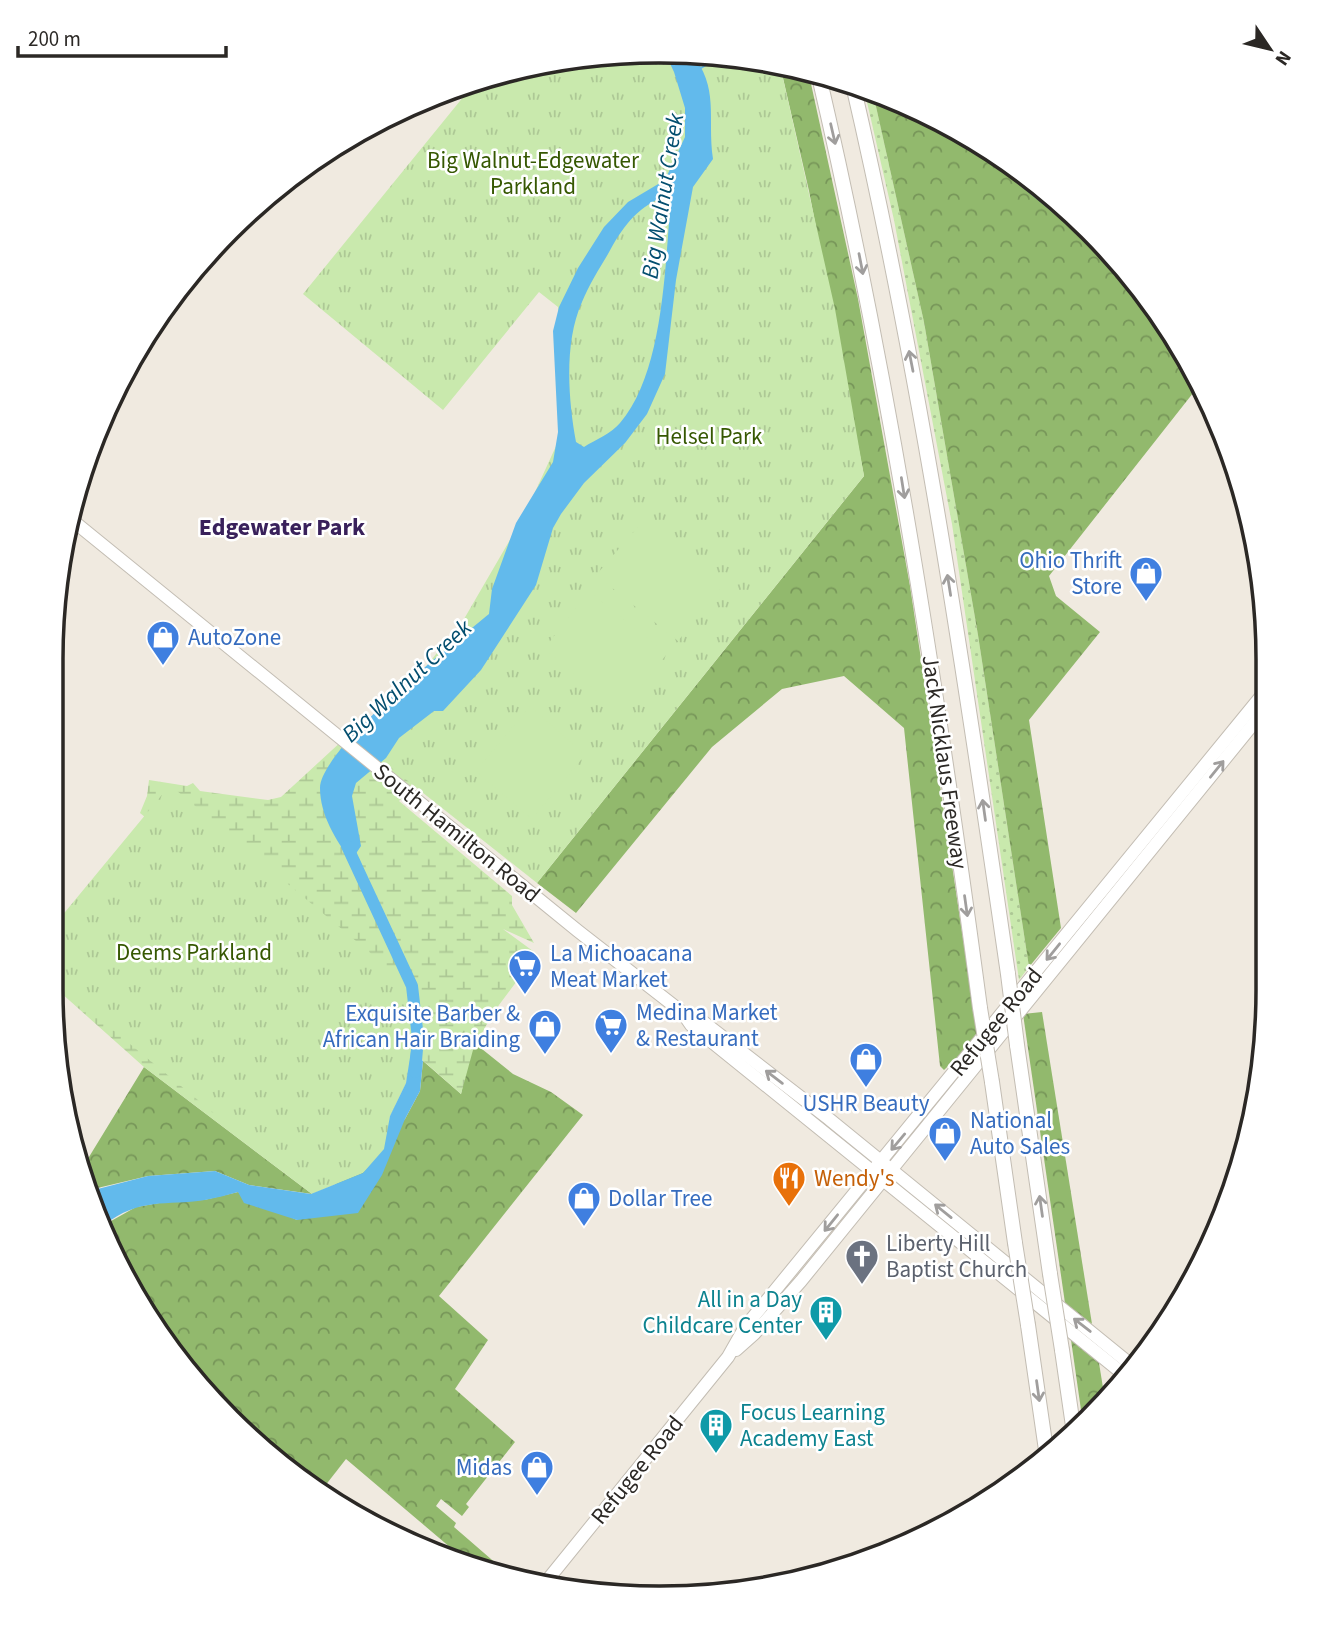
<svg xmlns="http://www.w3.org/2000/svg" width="1319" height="1649" viewBox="0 0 1319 1649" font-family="'Source Sans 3',sans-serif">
<defs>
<pattern id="grass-dots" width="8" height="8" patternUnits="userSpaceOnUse" patternTransform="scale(1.75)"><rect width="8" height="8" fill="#c9e9ad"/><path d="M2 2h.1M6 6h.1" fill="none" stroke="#adc895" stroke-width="1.8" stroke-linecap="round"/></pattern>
<pattern id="forest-crowns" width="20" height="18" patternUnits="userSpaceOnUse" patternTransform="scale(1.75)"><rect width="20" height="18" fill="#92b96d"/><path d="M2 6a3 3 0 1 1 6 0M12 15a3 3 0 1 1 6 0" fill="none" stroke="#779659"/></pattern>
<pattern id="wetland-marsh" width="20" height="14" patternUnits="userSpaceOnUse" patternTransform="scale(1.75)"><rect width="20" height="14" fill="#c9e9ad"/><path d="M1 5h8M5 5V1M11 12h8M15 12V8" fill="none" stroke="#adc895"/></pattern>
<pattern id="park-tufts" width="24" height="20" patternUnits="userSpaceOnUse" patternTransform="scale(1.75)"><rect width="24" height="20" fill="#c9e9ad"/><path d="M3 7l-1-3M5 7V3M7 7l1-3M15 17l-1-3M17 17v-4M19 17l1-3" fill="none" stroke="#adc895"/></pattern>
</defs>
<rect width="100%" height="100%" fill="#f0eae0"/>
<g fill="url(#grass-dots)">
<path d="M864 89 873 93 924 322 978 635 1029 967 1019 980 952 524 894 220Z"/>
<path d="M982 147 1030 177 1123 266Z"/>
</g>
<g fill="url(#forest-crowns)">
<path d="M780 65 808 70 858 299 910 586 978 1038 944 1070 940 1066 904 728 844 676 782 689 712 747 576 913 537 883 864 476 809 191Z"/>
<path d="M873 93 929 114 982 147 1123 266 1187 355 1201 388H1197L1049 576 1056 596 1100 632 1029 720 1061 928 1029 967 978 635 924 322Z"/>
<path d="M1042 1012 1092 1324 1065 1303 1023 1014Z"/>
<path d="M472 1041 513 1074 551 1092 583 1115 439 1296 488 1340 455 1389 515 1442 466 1504 469 1507 462 1516 441 1499 436 1506 456 1523 454 1527 514 1579 471 1565 346 1459 321 1491 229 1420 132 1294 104 1225 136 1207 171 1201 204 1200 238 1192 297 1220 405 1119 420 1091 423 1061 461 1094Z"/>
<path d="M144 1067 312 1194 249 1185 215 1171 148 1176 89 1190 81 1170Z"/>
<path d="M1071 1340 1099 1363 1105 1400 1083 1424Z"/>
</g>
<path fill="url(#wetland-marsh)" d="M356 728 416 778 411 785 413 788 399 801 512 896V905L534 943 503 929 537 954 493 1013 476 1044 472 1042 473 1050 461 1094 412 1051 406 1083 390 1116 312 1194 144 1067 51 984V938L151 822 140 813 147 796 149 780 187 786 193 783 200 791 268 800 281 797Z"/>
<g fill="url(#park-tufts)">
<path d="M700 52 780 65 835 309 864 476 537 883 360 743 413 683 464 619 525 514 562 433 558 307 539 292 443 410 303 294 477 80 580 56Z"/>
<path d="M170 785 387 967 408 991 413 1039 406 1083 390 1116 387 1151 363 1173 312 1194 51 979V929Z"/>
</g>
<g fill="#c9e9ad">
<path d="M644 520 724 584 678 641 596 575Z"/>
<path d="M589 591 667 654 621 711 544 649Z"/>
<path d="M530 706 585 755 532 819 476 771Z"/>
</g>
<g fill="#62baec" fill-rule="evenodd">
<path d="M691 52C720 89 707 116 713 159L693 187 676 280 665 374 647 414 625 443 584 483 561 514 553 528 536 585 481 670 443 711H434L399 738 386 758 356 783 352 796 361 846 351 861C336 840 320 815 320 788 320 749 455 642 489 614L492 589 516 523 553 462 558 432 553 331 559 307 578 268 604 227 628 202 665 180 685 137V108L674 72 665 53ZM663 197 671 198C665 264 664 372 620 423 612 433 595 440 584 447L576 442C568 399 564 342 582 302 589 285 599 269 608 254 622 228 635 209 663 197Z"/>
<path d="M411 1051 423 1061 420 1091 405 1119 382 1175 358 1213 297 1220 244 1203 238 1192C227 1195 216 1198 205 1200 166 1206 140 1197 104 1225L90 1191 148 1176 215 1171 249 1185 311 1194 363 1173 384 1149 390 1116 406 1083Z"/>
</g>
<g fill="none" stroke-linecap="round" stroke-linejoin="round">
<g stroke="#62baec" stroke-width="2">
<path d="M701 68 721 56"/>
<path d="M953 129 1127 272"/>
</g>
<path stroke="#62baec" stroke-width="12" d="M347 846 412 986 418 1038 415 1072"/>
<defs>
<g id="primary">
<path d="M72 520 578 931 682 1012 691 1025 1127 1377"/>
<path d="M682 1012 697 1017 829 1119 1135 1368"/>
<path d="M736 1350 754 1334 801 1281 1267 707"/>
<path d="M545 1583 728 1357 745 1327 1267 689"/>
</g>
<g id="highway">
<path d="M818 72C890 381 938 693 980 1008"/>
<path d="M853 85C921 378 965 676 1008 974"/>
<path d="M1017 1045 1050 1274"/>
<path d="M992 1082 1015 1243"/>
<path d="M1028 1325 1047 1457"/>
<path d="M1062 1350 1074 1433"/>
</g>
</defs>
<use href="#primary" stroke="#c3bdb3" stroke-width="14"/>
<use href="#highway" stroke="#c3bdb3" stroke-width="16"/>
<use href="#primary" stroke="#fff" stroke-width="12"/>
<use href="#highway" stroke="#fff" stroke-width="14"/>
<defs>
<g id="highway-bridge">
<path d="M1008 974 1017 1045"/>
<path d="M980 1008 992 1082"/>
<path d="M1015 1243 1028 1325"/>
<path d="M1050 1274 1062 1350"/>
</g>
</defs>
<use href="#highway-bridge" stroke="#c3bdb3" stroke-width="16" stroke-linecap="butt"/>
<use href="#highway-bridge" stroke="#fff" stroke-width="14"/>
</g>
<defs><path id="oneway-shaft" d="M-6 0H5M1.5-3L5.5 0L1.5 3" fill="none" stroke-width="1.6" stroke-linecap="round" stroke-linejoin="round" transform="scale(1.75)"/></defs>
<g stroke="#a09e9d">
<use href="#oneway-shaft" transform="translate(833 134) rotate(77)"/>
<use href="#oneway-shaft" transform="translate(861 264) rotate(79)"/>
<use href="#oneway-shaft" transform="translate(911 361) rotate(-101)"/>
<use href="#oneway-shaft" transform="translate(903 488) rotate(81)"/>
<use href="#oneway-shaft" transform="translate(949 585) rotate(-99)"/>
<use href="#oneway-shaft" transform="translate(1217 769) rotate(-51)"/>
<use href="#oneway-shaft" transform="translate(984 810) rotate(-98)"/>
<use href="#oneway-shaft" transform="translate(966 906) rotate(82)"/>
<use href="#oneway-shaft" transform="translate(1053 952) rotate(129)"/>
<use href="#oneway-shaft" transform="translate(774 1077) rotate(-143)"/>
<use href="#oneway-shaft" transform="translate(898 1142) rotate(130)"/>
<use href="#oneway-shaft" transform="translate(1041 1206) rotate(-98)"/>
<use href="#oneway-shaft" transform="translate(943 1211) rotate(-141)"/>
<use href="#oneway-shaft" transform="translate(831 1223) rotate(129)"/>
<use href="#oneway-shaft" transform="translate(1082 1325) rotate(-142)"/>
<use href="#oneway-shaft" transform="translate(1038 1391) rotate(82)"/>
</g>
<defs>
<symbol id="shop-pin" viewBox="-11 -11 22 30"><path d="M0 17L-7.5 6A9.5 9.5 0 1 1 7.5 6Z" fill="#3f7fe0" stroke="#fff"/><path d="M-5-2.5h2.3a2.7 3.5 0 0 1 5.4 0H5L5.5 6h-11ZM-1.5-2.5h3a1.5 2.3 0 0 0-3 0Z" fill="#fff"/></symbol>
<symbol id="supermarket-pin" viewBox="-11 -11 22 30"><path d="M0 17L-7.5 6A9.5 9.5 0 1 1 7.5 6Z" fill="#3f7fe0" stroke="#fff"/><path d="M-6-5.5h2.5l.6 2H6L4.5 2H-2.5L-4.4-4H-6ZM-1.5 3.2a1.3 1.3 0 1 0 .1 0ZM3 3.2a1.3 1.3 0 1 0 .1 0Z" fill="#fff"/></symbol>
<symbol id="restaurant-pin" viewBox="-11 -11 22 30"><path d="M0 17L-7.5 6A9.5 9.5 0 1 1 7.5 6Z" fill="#e8710a" stroke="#fff"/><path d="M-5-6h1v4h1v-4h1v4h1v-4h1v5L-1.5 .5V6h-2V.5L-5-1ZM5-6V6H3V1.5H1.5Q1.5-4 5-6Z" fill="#fff"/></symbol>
<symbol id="church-pin" viewBox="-11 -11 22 30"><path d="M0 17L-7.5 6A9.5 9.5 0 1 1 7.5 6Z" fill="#6b7280" stroke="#fff"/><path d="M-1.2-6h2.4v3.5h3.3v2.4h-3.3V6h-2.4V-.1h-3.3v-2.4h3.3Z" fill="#fff"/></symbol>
<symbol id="building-pin" viewBox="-11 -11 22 30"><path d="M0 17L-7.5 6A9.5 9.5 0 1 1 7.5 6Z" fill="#0f9aa8" stroke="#fff"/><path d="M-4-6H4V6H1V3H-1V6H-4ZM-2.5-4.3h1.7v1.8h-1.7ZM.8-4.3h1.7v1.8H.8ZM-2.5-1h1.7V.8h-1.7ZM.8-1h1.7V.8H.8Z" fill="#fff"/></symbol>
</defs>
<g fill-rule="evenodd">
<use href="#shop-pin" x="1127" y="554" width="38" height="52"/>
<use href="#shop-pin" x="144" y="618" width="38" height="52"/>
<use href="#supermarket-pin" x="506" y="947" width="38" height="52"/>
<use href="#supermarket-pin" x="592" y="1006" width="38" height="52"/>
<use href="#shop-pin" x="526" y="1007" width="38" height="52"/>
<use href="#shop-pin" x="847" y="1040" width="38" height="52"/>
<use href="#shop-pin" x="926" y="1114" width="38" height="52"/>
<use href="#restaurant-pin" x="770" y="1159" width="38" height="52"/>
<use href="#shop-pin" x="565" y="1179" width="38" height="52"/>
<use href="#church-pin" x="843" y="1237" width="38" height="52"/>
<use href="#building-pin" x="807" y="1293" width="38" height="52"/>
<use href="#building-pin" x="697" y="1406" width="38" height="52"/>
<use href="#shop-pin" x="518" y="1448" width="38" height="52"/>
</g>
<g text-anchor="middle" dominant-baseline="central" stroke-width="5" stroke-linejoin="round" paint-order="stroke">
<g font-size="23" fill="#365802" stroke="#fff">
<text x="533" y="160">Big Walnut-Edgewater<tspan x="533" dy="26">Parkland</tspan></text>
<text x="709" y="436">Helsel Park</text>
<text x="194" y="952">Deems Parkland</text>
</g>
<g font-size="23" fill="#366cbe" stroke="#fff" text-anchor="start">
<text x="1122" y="560" text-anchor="end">Ohio Thrift<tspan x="1122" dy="26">Store</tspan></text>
<text x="188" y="637">AutoZone</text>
<text x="550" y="953">La Michoacana<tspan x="550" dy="26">Meat Market</tspan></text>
<text x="636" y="1012">Medina Market<tspan x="636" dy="26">&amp; Restaurant</tspan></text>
<text x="520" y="1013" text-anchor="end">Exquisite Barber &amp;<tspan x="520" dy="26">African Hair Braiding</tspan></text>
<text x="866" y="1103" text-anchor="middle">USHR Beauty</text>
<text x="970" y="1120">National<tspan x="970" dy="26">Auto Sales</tspan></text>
<text x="608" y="1198">Dollar Tree</text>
<text x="512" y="1467" text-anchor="end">Midas</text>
</g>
<g font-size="23" fill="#2b2825" stroke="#fff">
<text transform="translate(945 762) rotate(82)">Jack Nicklaus Freeway</text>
<text transform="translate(457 833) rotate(39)">South Hamilton Road</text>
<text transform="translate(996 1022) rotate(-51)">Refugee Road</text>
<text transform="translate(637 1470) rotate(-51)">Refugee Road</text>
</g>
<g font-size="23" fill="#c56008" stroke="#fff" text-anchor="start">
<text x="814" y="1178">Wendy's</text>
</g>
<g font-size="23" fill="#5b616d" stroke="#fff" text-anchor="start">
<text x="886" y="1243">Liberty Hill<tspan x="886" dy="26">Baptist Church</tspan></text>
</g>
<g font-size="23" fill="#0d838f" stroke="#fff" text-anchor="end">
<text x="802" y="1299">All in a Day<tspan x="802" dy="26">Childcare Center</tspan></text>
<text x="740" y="1412" text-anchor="start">Focus Learning<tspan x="740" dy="26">Academy East</tspan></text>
</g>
<g font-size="24" font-style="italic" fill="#034e6f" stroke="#fff">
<text transform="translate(663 196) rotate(-81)">Big Walnut Creek</text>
<text transform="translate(407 681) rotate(-43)">Big Walnut Creek</text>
</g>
<g font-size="24" font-weight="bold" fill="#39215b" stroke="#fff">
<text x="282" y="527">Edgewater Park</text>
</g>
</g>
<path d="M0 0H1319V1649H0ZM659 63H660A596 596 0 0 1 1256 659V990A596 596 0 0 1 660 1586H659A596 596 0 0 1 63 990V659A596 596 0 0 1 659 63Z" fill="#fff" fill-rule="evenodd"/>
<path fill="none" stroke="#2b2825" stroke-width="3.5" d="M659 63H660A596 596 0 0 1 1256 659V990A596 596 0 0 1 660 1586H659A596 596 0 0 1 63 990V659A596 596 0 0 1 659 63Z"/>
<g transform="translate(1270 49) rotate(125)" stroke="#ffffff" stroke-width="5" paint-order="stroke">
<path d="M0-5L12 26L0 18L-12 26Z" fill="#2b2825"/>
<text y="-10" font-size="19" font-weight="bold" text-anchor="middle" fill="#2b2825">N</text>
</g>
<path d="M18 46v10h208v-10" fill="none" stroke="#2b2825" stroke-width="3.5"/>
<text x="28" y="46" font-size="21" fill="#2b2825" stroke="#ffffff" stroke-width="5" paint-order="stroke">200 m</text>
</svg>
